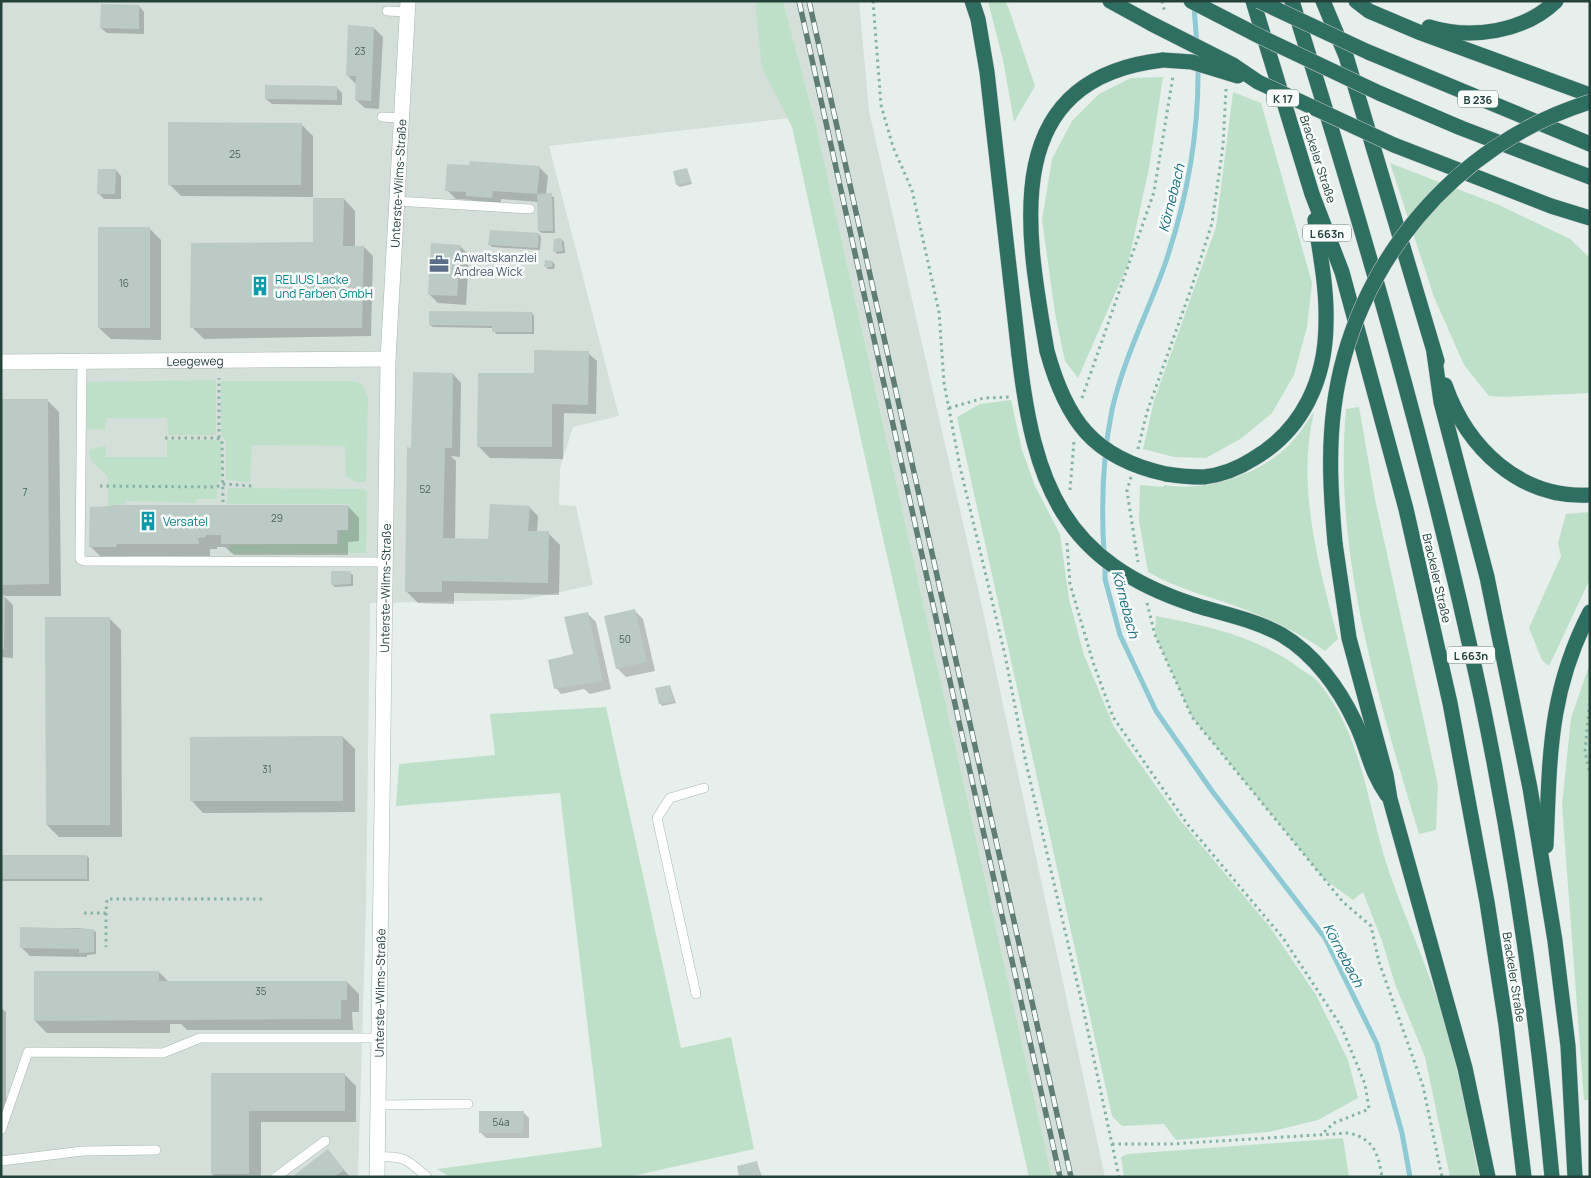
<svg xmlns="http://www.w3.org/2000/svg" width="1591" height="1178" viewBox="0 0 1591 1178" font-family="Manrope,sans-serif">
<rect width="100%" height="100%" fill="#e6efeb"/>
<g fill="#d4dfda">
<path d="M1 1H775L798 117 549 146 619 416 573 427 560 468 559 505 576 506 593 585 523 600 370 603 366 907 358 1177H1Z"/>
<path d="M783 1H859L869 111 981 602 1105 1177H1052L816 125Z"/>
</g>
<g fill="#bfe0c8">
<path d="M755 1H783L816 125 1052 1177H1029L880 525 792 127 762 68Z"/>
<path d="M988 1H1005L1009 9 1035 86 1014 122 1003 60Z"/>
<path d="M1163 77 1149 168 1128 264 1078 378 1065 361 1055 313 1042 220 1052 159 1072 121 1099 94 1131 78Z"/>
<path d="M1233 92 1261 103 1312 283 1307 327 1294 375 1272 413 1242 438 1206 458 1174 457 1143 449 1154 401 1216 227Z"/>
<path d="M1390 163 1499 205 1570 239 1590 258V393L1505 397 1489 396 1464 365 1434 297Z"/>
<path d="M216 380V435H168L167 418H106L105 430 87 429V382Z"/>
<path d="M221 381H352L363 384 368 399 366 482H355L346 476 345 446 252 445 250 482 226 480V442L221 435Z"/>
<path d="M1011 400 1022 450 1035 486 1060 534 1069 599 1084 655 1114 727 1180 820 1270 927 1316 995 1348 1060 1358 1098 1318 1120 1269 1132 1176 1140 1164 1124 1122 1126 1112 1116 957 417 980 404Z"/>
<path d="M1359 407 1376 504 1438 785 1436 830 1419 834C1378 697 1333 554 1346 409Z"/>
<path d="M1314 412C1296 486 1319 567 1338 639L1325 651C1301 634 1274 621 1246 610 1213 597 1179 590 1148 572L1139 521 1140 485 1163 487 1164 485C1206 492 1257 476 1288 446 1298 436 1306 423 1314 412Z"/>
<path d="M167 440H216L221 442V481L217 484V499H197L196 503 125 501V504L108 506V477C101 468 86 462 90 449L106 446V457H167Z"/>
<path d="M228 488 364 489 367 493 366 553H229L230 545 339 544V531L349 530V504H227Z"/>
<path d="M1590 512V579L1549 666 1542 660 1529 628 1561 556 1558 543 1566 514Z"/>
<path d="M1156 616C1208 626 1260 637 1302 670 1308 674 1316 678 1320 684 1361 735 1367 800 1385 859 1400 907 1422 953 1438 1001 1457 1058 1467 1118 1479 1177H1450L1425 1057 1395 984 1382 941 1363 892 1353 900 1324 879 1192 717 1155 635Z"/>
<path d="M1590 663V1100H1584L1562 805 1571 718Z"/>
<path d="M606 707 681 1048 731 1037 754 1149 628 1177H450L437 1169 602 1147 560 793 396 806 399 764 495 755 490 714Z"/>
<path d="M1343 1138 1349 1177H1124L1121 1157 1128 1154Z"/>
</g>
<g fill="#0003">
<path d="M139 6 144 12V34L107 33 101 28Z"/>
<path d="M374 28 383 37 379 109 365 108 356 100 357 85 347 75Z"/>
<path d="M336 87 342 93V105L272 104 266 99Z"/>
<path d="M301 124 313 136V197L181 196 169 184Z"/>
<path d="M539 167 548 176 546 195 554 197 555 233H542L539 231 538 202 501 199V206L476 204 472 200 456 199 447 190Z"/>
<path d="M687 169 692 184 680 187 677 185Z"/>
<path d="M116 170 121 176V199H104L98 193Z"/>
<path d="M344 199 355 211V247H364L373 256 371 336 204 339 192 327 314 244Z"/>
<path d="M149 228 161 240V340L111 339 99 328Z"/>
<path d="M539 234 541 237 540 250 492 247 490 245Z"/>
<path d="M561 239 564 242 565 253 557 254 555 252Z"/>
<path d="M460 246 469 255 466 305 438 303 429 294Z"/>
<path d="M552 262 555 264 554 269H548L545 266Z"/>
<path d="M532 313 534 316V334H496L493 328 433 327 430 325Z"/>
<path d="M588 353 597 361 596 414 564 413 563 459 490 458 478 446 537 375Z"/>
<path d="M453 374 461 383 460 457 451 456 456 461 455 540 487 541 529 507 538 516 537 532 548 533 560 545 559 595 454 593V604L418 603 406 591 413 449Z"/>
<path d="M47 400 59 412 61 596H4L13 605V658L1 657V401Z"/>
<path d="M348 506 359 518V541L348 542V555H234L225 547H217V549H210V556H128V558H102L90 546Z"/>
<path d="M350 573 353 575V586L335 587 332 584Z"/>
<path d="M634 610 643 619 655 671 626 677 617 668Z"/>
<path d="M587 613 596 622 611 689 590 694 584 689 561 694 556 688 574 655Z"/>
<path d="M109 618 121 630 122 837H59L47 825Z"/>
<path d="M670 686 676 703 662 706 660 703Z"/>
<path d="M343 737 355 749V812L203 813 192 801Z"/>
<path d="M1 856H87L89 858V881H1Z"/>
<path d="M79 928 93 930 96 932V954L87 955V957L30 956 21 947V929Z"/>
<path d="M159 972 169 982H347L359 994V1012H352L353 1030H187L181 1024H170V1033H47L35 1021Z"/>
<path d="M1 1008 6 1012V1124H1Z"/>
<path d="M212 1074H344L356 1086V1122H261V1177H216L212 1174Z"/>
<path d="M523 1112 529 1118V1138H486L480 1132Z"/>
<path d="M328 1151 350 1177H294Z"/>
<path d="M757 1163 762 1177H741Z"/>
</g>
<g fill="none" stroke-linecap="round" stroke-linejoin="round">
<g stroke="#8ec9d4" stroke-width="5">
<path d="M1194 7 1197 45"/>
<path d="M1104 554C1101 504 1102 459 1112 410 1123 360 1148 312 1165 264 1187 200 1199 134 1198 66"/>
<path d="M1105 562V579L1120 635 1156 711 1212 791 1325 938 1377 1044 1402 1133 1410 1177"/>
</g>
</g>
<g fill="#bbcac4">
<path d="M101 4 139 5V29L100 28Z"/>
<path d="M348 25 374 27 371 101 355 100 356 76H346Z"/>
<path d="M265 85 337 86V100L265 99Z"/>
<path d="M168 122 302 123 301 185H168Z"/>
<path d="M470 161 540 166 537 194 493 191 492 198 466 196V192L445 191 447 164 469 165Z"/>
<path d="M687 168 691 182 676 185 673 171Z"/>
<path d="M98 169H116L115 194H97Z"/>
<path d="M552 193 553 231H538L537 194Z"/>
<path d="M313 198H344L343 246H364L362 328H190L191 243 313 242Z"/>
<rect x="98" y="227" width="52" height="101"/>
<path d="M490 230 539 233 538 248 488 245Z"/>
<path d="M561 238 563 251 553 252 554 239Z"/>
<path d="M431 243 461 245 457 296 428 295Z"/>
<path d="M545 260 553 261 552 267H544Z"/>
<path d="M429 311 532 312V332H492V326L429 325Z"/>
<path d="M534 350 589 351 588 405 552 404V447H477L478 373H534Z"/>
<path d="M413 372 453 373 452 448H445L443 538 488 539 490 504 530 506 528 531H549L548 583 442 581V592H405L407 447 411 448Z"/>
<path d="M1 399H48L49 584 1 585Z"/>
<path d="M111 505H348V530H337V544H221V535H206V537L198 538 199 544H117L116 547H89L90 507 111 506Z"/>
<path d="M331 571H351V584L331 585Z"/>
<path d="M1 595H5L4 649H1Z"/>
<path d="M635 609 647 662 616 669 604 616Z"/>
<path d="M588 612 603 681 554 689 548 660 573 654 564 617Z"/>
<path d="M45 617H110V825H46Z"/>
<path d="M670 685 674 701 659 704 655 688Z"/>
<path d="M343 736V801H190V737Z"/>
<rect x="1" y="855" width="86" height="24"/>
<path d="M20 927 94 929V952L79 953V949L20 948Z"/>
<path d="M34 971H159V981H347V1000H341V1019L34 1021Z"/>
<path d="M211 1073H345V1111H249V1174H211Z"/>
<path d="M479 1111H524L523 1133H479Z"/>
<path d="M328 1149 344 1170 334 1177H292Z"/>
<path d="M757 1161 760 1177H739L737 1166Z"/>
</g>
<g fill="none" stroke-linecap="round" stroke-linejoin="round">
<defs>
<g id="lane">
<path d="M387 11 408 12"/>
<path d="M382 117 401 118"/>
<path d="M396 201 530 209"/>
<path d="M82 361 80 559 84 561 386 562"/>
<path d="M696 994 657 818 670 798 704 788"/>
<path d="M379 1105 468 1104"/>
<path d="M1 1130 28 1052 163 1053 200 1038H379"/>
<path d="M378 1157C403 1155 408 1160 427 1177"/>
<path d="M1 1161 83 1151 156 1150"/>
<path d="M276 1177 325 1141"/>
</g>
<g id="street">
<path id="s1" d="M1 362 388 359"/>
<path id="s2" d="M377 1177 388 359 408 1"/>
</g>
<g id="highway">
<path d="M972 1 978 19 987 72 1019 355"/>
<path d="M1110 1 1152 24"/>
<path d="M1253 1 1312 194 1342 272 1406 509 1450 703 1487 902 1506 1025 1524 1177"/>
<path d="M1292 1C1364 231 1431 462 1481 697 1514 855 1537 1016 1552 1177"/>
<path d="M1323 1 1346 56 1437 361"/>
<path d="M1356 1 1369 11 1421 33 1590 95"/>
<path d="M1429 27C1471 40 1524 32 1556 1"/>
<path d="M1368 52 1590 144"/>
<path d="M1379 93 1461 128 1590 177"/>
<path d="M1394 145 1551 206 1590 218"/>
<path d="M1047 351C1026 231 997 79 1163 60"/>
<path d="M1434 353 1441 402 1487 577 1530 788 1555 941 1568 1046 1575 1177"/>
<path d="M1445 385C1467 448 1520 499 1590 495"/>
<path d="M1166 474C1178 476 1191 477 1204 477 1221 475 1239 468 1253 459 1303 430 1326 379 1326 322 1327 288 1320 254 1315 220"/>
<path d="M1335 543 1349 638 1386 775 1390 799 1465 1068 1488 1177"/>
<path d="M1195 605C1223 614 1256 620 1282 635 1314 654 1339 688 1355 722 1368 748 1369 769 1387 795"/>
<path d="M1546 846C1550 758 1548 693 1590 612"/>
</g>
</defs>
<use href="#lane" stroke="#a8b8b2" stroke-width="10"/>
<use href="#street" stroke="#a8b8b2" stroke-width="16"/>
<use href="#highway" stroke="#c2cac8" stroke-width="16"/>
<g stroke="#86b3a5" stroke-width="3" stroke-dasharray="2.5 4" stroke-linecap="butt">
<path d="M873 1 881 105 893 147 912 190 939 312 944 383 960 467 1005 655 1026 763 1083 1008 1119 1177"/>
<path d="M1162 1 1165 13"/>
<path d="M1082 398 1154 192 1173 76"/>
<path d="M949 408 984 398 1010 397"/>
<path d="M165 438H216L222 440 223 502"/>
<path d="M219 438V378"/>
<path d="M1138 449 1147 412 1191 289 1212 223 1223 146 1226 89"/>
<path d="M1131 477 1127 491 1138 562"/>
<path d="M100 486 216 487 223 484 253 486"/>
<path d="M1070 490 1074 441"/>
<path d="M1067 543 1070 584 1093 662 1113 717 1188 825 1283 938 1341 1026 1365 1084 1369 1109 1334 1123 1322 1134"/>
<path d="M1147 603 1155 635 1192 717 1343 902 1371 926 1379 962 1423 1086 1442 1177"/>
<path d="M1590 697 1585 752 1590 773"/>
<path d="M84 913H106L107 899H263"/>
<path d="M106 913V947"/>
<path d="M1112 1144H1171L1349 1133C1374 1139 1378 1153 1382 1177"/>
</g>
<use href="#lane" stroke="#fff" stroke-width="9"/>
<use href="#street" stroke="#fff" stroke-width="15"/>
<use href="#highway" stroke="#2f6f62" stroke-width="15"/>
<defs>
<g id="rail">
<path d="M799 1 1060 1177"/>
<path d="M809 1 1071 1177"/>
</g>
</defs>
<use href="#rail" stroke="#5f7d75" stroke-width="5.5"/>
<use href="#rail" stroke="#f7fbf9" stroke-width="4" stroke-dasharray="11" stroke-linecap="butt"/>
<defs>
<g id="highway-bridge">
<path d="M1191 1 1261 37 1379 93"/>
<path d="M1259 1 1368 52"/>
<path d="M1152 24 1233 65 1258 82 1394 145"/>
<path d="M1163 60 1192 62 1238 76"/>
<path d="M1047 351C1066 420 1093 458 1166 474"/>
<path d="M1019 355C1034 484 1062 562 1195 605"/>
<path d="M1335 543C1331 497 1328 452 1334 407 1352 266 1454 144 1590 102"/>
</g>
</defs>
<use href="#highway-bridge" stroke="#c2cac8" stroke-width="16" stroke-linecap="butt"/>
<use href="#highway-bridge" stroke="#2f6f62" stroke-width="15"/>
</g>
<defs>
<symbol id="office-bare" viewBox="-9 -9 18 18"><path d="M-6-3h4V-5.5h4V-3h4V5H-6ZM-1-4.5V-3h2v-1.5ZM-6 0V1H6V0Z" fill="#5c6f8a" stroke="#f7fbf9" stroke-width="2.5" paint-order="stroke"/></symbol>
<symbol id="building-bare" viewBox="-9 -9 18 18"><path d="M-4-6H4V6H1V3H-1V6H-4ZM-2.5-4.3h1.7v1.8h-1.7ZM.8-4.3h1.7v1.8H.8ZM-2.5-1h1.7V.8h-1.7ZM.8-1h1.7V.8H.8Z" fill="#0f9aa8" stroke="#f7fbf9" stroke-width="2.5" paint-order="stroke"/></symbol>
</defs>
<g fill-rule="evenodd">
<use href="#office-bare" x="425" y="250" width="28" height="28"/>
<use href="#building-bare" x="246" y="272" width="28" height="28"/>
<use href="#building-bare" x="134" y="507" width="28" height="28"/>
</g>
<g text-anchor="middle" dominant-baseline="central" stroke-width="5" stroke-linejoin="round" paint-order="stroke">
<g font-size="10" fill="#4a645c">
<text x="360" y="51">23</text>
<text x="235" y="154">25</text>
<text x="124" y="283">16</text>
<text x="425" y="489">52</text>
<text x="25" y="492">7</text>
<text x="277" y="518">29</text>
<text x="625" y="639">50</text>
<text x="267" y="769">31</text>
<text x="261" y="991">35</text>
<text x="501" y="1122">54a</text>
</g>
<g fill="#f7fbf9" stroke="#637a73" stroke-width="1">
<rect x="1267" y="89.5" width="32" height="17" rx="4"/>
<rect x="1458" y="90.5" width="40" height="17" rx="4"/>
<rect x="1303" y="224.5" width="48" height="17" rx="4"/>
<rect x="1447" y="646.5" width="48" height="17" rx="4"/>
</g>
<g font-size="11" font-weight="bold" fill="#24423a">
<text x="1283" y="98">K 17</text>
<text x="1478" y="99">B 236</text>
<text x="1327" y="233">L 663n</text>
<text x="1471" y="655">L 663n</text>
</g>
<g font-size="12" fill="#24423a" stroke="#f7fbf9">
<text transform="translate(1318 159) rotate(72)">Brackeler Straße</text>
<text stroke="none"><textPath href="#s2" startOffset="994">Unterste-Wilms-Straße</textPath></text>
<text stroke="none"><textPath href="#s1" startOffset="194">Leegeweg</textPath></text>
<text transform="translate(1437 578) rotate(77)">Brackeler Straße</text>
<text stroke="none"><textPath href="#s2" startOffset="589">Unterste-Wilms-Straße</textPath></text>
<text transform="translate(1514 977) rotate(81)">Brackeler Straße</text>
<text stroke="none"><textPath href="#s2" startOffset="184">Unterste-Wilms-Straße</textPath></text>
</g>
<g font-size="12" fill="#4e5e75" stroke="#f7fbf9" text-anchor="start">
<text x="454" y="257">Anwaltskanzlei<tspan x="454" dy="14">Andrea Wick</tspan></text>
</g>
<g font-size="12" fill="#0d838f" stroke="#f7fbf9" text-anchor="start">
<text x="275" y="279">RELIUS Lacke<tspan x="275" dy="14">und Farben GmbH</tspan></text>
<text x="163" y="521">Versatel</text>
</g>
<g font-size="14" font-style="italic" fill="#1c6f80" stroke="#f7fbf9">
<text transform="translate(1171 198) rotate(-76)">Körnebach</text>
<text transform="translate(1126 604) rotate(75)">Körnebach</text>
<text transform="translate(1344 955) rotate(62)">Körnebach</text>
</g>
</g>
<rect width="1591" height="1178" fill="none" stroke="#24423a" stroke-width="5"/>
</svg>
